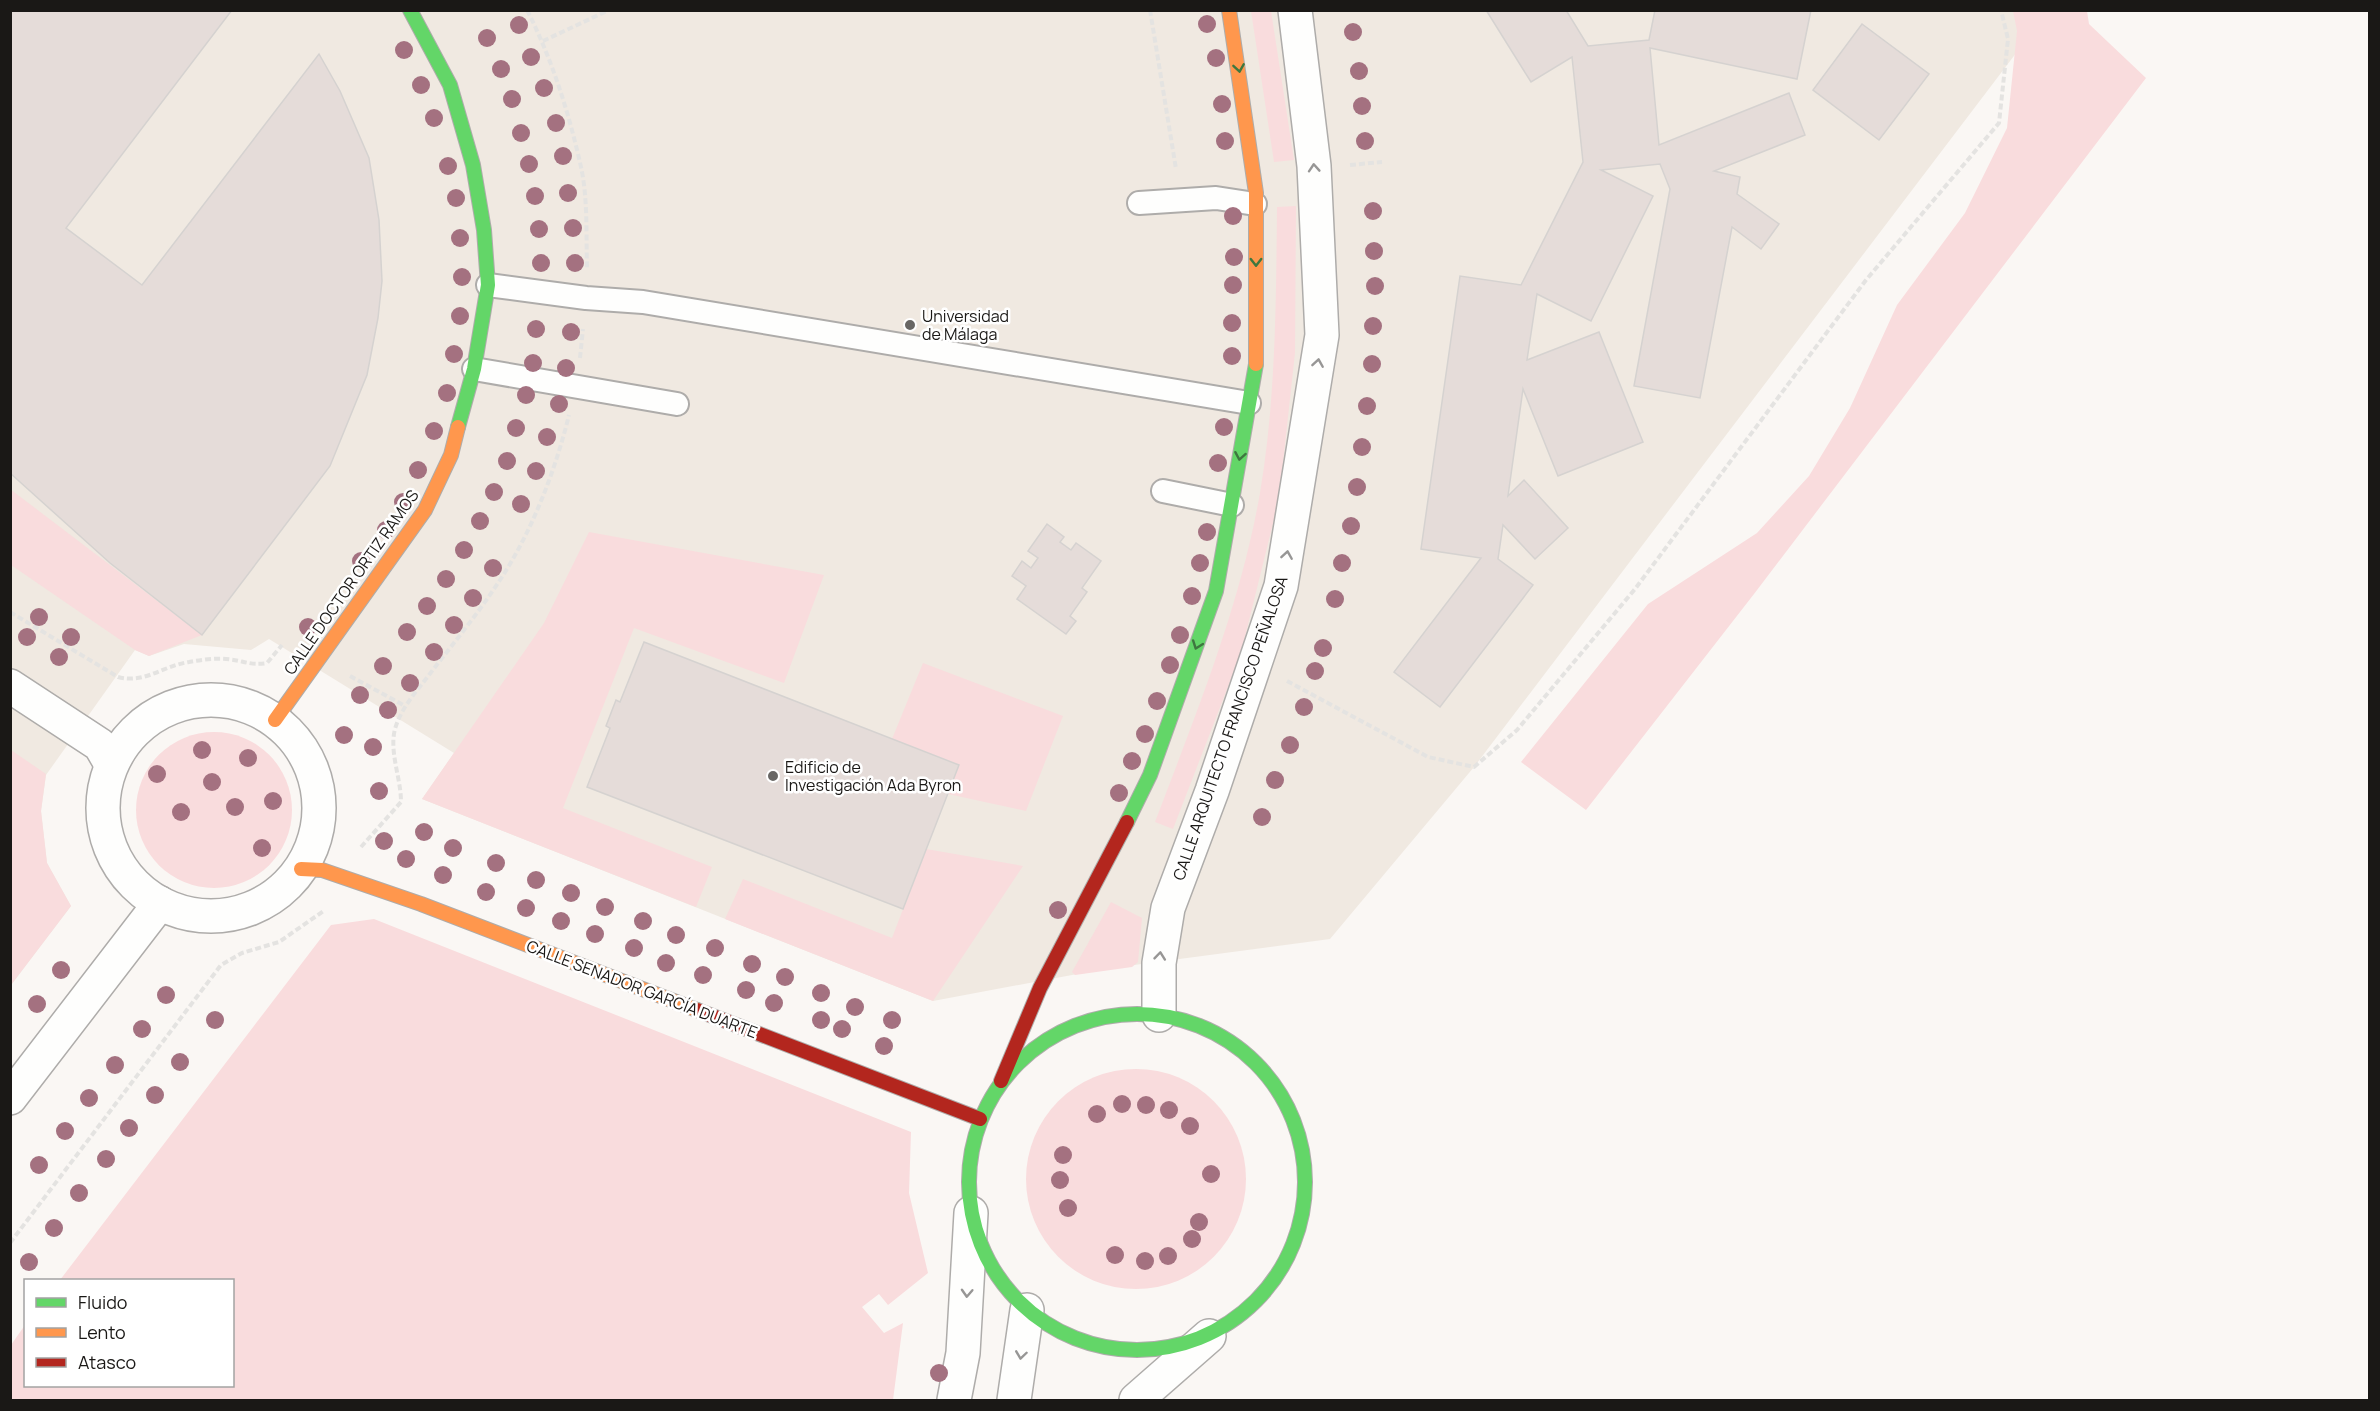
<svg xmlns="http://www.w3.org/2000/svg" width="2380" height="1411" viewBox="0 0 2380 1411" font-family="Manrope,sans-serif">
<rect width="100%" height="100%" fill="#faf7f4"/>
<path fill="#f0e9e1" d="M11 11H2048L1474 767 1330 939 1104 969 933 1001 422 799 454 753 269 639 251 650 184 644 149 656 135 650 46 775 41 811 47 863 71 906 11 985Z"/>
<g fill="#f9dcdd">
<path d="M1251 11H1271L1294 160 1274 162Z"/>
<path d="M2013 11H2087L2089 24 2146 78 1754 594 1586 810 1521 762 1648 604 1757 533 1809 476 1850 408 1897 305 1965 213 2007 128 2017 31Z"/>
<path d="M1296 206 1295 353 1279 499 1241 653 1173 829 1155 822C1196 714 1240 607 1260 493 1276 398 1276 302 1277 207Z"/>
<path d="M10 489 202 635 149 656 135 650 11 565Z"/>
<path d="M589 532 824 575 784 683 634 628 563 808 712 867 696 907 422 799 544 623Z"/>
<path d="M923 663 1063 716 1026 811 948 794 958 765 892 739Z"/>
<circle cx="214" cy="810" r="78"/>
<path d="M11 750 46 774 41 811 47 863 71 906 11 985Z"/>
<path d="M926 849 1023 866 933 1001 725 919 743 879 892 938Z"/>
<path d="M1111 902 1142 918 1138 962 1132 967 1075 975 1072 972Z"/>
<path d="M374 919 911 1132 909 1193 928 1273 888 1305 879 1294 862 1307 884 1333 903 1323 893 1400H11V1345L25 1325 26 1386H232V1280H60L331 925Z"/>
<circle cx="1136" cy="1179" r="110"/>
</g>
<g fill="#e5dcd9" stroke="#d5d2d0" stroke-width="1.5">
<path d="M10 10H232L66 228 142 285 319 54 340 91 369 158 379 220 382 281 378 318 367 375 330 466 202 635 110 563 10 473Z"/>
<path d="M1486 10H1566L1588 46 1649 40 1655 10H1811L1797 79 1650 48 1659 145 1789 93 1805 135 1714 171 1740 177 1737 194 1779 224 1761 249 1732 227 1700 398 1634 386 1670 189 1660 164 1601 170 1653 196 1591 321 1537 294 1527 360 1599 332 1643 442 1558 476 1523 389 1508 496 1524 480 1568 528 1535 559 1503 525 1498 559 1533 585 1440 707 1394 672 1481 558 1421 549 1460 276 1521 285 1583 162 1572 57 1531 82Z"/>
<path d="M1862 24 1929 74 1879 140 1813 90Z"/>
<path d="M1047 524 1064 537 1060 542 1071 550 1076 543 1101 561 1082 588 1087 592 1070 616 1076 621 1066 634 1017 599 1026 586 1012 576 1022 561 1031 568 1038 558 1028 551Z"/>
<path d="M644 642 959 765 903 909 587 787 610 728 606 726 616 700 620 702Z"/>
</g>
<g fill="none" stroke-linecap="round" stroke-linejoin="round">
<defs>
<g id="lane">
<path d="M1139 203 1216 198 1255 204"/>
<path d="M488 285 586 298 643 302 1249 403"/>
<path d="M474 369 677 404"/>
<path d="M1163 491 1232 505"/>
</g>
<g id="street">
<path d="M10 686 100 745 111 764"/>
<circle cx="211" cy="808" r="108"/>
<path d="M1159 1015V963L1168 908 1212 791 1281 586 1322 335 1314 166 1295 10"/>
<path d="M10 1098 160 903"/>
<path d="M954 1400 963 1353 971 1213"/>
<path d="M1014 1400 1027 1310"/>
<path d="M1136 1400 1209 1336"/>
</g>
<g id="fast">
<path d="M410 10 450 85 473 165 484 230 488 285 474 369 458 427"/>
<path d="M1127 822 1150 775 1216 591 1256 364"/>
<circle cx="1137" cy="1182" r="168"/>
</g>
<g id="slow">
<path d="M1229 10 1256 193V364"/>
<path d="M275 720 425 510 451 455 458 427"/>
<path d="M301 869 322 870 421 904 697 1010"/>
</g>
<g id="jam">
<path d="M697 1010 980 1119"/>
<path d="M1001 1081 1040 988 1127 822"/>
</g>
</defs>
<use href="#lane" stroke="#aeacaa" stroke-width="26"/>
<use href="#street" stroke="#aeacaa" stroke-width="36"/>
<use href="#fast" stroke="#aeacaa" stroke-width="16"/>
<use href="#slow" stroke="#aeacaa" stroke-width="16"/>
<use href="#jam" stroke="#aeacaa" stroke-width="16"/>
<g stroke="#e4e3e1" stroke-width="4" stroke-dasharray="6 3" stroke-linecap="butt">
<path d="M527 10C552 59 569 113 581 167 588 199 586 235 587 268"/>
<path d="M1150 10 1176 169"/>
<path d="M543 41 609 10"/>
<path d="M1350 165 1382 162"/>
<path d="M580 358 583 329"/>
<path d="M10 612 118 677C145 684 162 666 189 662 200 660 214 658 226 659 242 660 250 666 267 663L282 645"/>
<path d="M350 676 405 706"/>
<path d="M1287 681 1428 757 1474 767 1517 730 1635 589 1866 280 1999 123 2008 39 2001 10"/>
<path d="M361 847 401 802C401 778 389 752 395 729 401 708 416 692 429 675 452 645 477 615 498 583 531 534 555 472 569 415"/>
<path d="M10 1243 221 965 242 953 279 942 325 910"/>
</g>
<use href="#lane" stroke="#fefefd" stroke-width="22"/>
<use href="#street" stroke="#fefefd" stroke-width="33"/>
<use href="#fast" stroke="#63d668" stroke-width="14"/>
<use href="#slow" stroke="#ff974d" stroke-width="14"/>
<use href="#jam" stroke="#b3261e" stroke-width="14"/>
</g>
<g fill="#a47180">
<circle cx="1207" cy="24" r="9"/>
<circle cx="519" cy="25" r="9"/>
<circle cx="1353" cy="32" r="9"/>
<circle cx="487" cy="38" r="9"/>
<circle cx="404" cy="50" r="9"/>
<circle cx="531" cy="57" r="9"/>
<circle cx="1216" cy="58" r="9"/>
<circle cx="501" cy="69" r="9"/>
<circle cx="1359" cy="71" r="9"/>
<circle cx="421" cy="85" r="9"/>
<circle cx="544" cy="88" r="9"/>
<circle cx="512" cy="99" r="9"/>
<circle cx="1222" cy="104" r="9"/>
<circle cx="1362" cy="106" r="9"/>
<circle cx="434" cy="118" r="9"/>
<circle cx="556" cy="123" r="9"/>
<circle cx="521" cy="133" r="9"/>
<circle cx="1225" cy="141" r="9"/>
<circle cx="1365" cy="141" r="9"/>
<circle cx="563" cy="156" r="9"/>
<circle cx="529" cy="164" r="9"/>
<circle cx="448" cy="166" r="9"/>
<circle cx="568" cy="193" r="9"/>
<circle cx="535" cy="196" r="9"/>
<circle cx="456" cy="198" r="9"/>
<circle cx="1373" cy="211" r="9"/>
<circle cx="1233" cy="216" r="9"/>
<circle cx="573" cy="228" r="9"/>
<circle cx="539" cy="229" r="9"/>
<circle cx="460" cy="238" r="9"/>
<circle cx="1374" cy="251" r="9"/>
<circle cx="1234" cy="257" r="9"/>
<circle cx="541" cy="263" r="9"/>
<circle cx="575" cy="263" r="9"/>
<circle cx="462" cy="277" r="9"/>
<circle cx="1233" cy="285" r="9"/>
<circle cx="1375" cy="286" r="9"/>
<circle cx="460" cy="316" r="9"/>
<circle cx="1232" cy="323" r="9"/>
<circle cx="1373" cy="326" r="9"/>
<circle cx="536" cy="329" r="9"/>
<circle cx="571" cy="332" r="9"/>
<circle cx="454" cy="354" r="9"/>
<circle cx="1232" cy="356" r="9"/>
<circle cx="533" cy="363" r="9"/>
<circle cx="1372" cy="364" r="9"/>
<circle cx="566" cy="368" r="9"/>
<circle cx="447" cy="393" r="9"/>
<circle cx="526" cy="395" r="9"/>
<circle cx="559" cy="404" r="9"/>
<circle cx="1367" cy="406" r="9"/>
<circle cx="1224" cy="427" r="9"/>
<circle cx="516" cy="428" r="9"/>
<circle cx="434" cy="431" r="9"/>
<circle cx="547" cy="437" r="9"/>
<circle cx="1362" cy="447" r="9"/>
<circle cx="507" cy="461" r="9"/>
<circle cx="1218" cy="463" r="9"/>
<circle cx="418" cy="470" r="9"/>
<circle cx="536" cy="471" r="9"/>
<circle cx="1357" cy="487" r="9"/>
<circle cx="494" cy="492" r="9"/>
<circle cx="403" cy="502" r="9"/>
<circle cx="521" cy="504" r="9"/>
<circle cx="480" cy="521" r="9"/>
<circle cx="1351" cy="526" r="9"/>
<circle cx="386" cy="530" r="9"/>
<circle cx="1207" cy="532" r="9"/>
<circle cx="464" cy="550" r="9"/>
<circle cx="361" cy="561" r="9"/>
<circle cx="1200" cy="563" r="9"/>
<circle cx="1342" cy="563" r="9"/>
<circle cx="493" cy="568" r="9"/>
<circle cx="446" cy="579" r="9"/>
<circle cx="1192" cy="596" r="9"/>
<circle cx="473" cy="598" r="9"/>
<circle cx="1335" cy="599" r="9"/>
<circle cx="427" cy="606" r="9"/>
<circle cx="39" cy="617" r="9"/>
<circle cx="454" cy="625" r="9"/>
<circle cx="308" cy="627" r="9"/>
<circle cx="407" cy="632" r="9"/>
<circle cx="1180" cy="635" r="9"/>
<circle cx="27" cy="637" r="9"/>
<circle cx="71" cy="637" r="9"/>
<circle cx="1323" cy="648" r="9"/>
<circle cx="434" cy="652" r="9"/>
<circle cx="59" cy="657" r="9"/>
<circle cx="1170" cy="665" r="9"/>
<circle cx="383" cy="666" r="9"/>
<circle cx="1315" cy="671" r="9"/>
<circle cx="410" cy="683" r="9"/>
<circle cx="360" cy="695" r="9"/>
<circle cx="1157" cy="701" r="9"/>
<circle cx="1304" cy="707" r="9"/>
<circle cx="388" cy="710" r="9"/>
<circle cx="1145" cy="734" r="9"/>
<circle cx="344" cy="735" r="9"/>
<circle cx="1290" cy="745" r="9"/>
<circle cx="373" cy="747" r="9"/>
<circle cx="202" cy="750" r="9"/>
<circle cx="248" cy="758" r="9"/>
<circle cx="1132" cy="761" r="9"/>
<circle cx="157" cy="774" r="9"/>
<circle cx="1275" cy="780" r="9"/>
<circle cx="212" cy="782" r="9"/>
<circle cx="379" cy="791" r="9"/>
<circle cx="1119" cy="793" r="9"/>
<circle cx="273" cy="801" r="9"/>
<circle cx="235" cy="807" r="9"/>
<circle cx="181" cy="812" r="9"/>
<circle cx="1262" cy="817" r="9"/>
<circle cx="424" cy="832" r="9"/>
<circle cx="384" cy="841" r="9"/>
<circle cx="262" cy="848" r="9"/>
<circle cx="453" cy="848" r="9"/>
<circle cx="406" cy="859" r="9"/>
<circle cx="496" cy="863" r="9"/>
<circle cx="443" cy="875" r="9"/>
<circle cx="536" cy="880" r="9"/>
<circle cx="486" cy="892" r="9"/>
<circle cx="571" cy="893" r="9"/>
<circle cx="605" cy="907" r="9"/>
<circle cx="526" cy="908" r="9"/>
<circle cx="1058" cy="910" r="9"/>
<circle cx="561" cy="921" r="9"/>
<circle cx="643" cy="921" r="9"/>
<circle cx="595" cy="934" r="9"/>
<circle cx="676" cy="935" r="9"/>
<circle cx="634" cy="948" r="9"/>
<circle cx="715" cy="948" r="9"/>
<circle cx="666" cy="963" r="9"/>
<circle cx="752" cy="964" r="9"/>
<circle cx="61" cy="970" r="9"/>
<circle cx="703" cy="975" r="9"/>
<circle cx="785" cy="977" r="9"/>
<circle cx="746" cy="990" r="9"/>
<circle cx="821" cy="993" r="9"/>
<circle cx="166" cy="995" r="9"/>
<circle cx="774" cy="1003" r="9"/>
<circle cx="37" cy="1004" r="9"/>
<circle cx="855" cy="1007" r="9"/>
<circle cx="215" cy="1020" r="9"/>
<circle cx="821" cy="1020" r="9"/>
<circle cx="892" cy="1020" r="9"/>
<circle cx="142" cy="1029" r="9"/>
<circle cx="842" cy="1029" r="9"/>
<circle cx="884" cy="1046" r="9"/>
<circle cx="180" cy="1062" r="9"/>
<circle cx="115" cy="1065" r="9"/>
<circle cx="155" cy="1095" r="9"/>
<circle cx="89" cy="1098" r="9"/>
<circle cx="1122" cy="1104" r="9"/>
<circle cx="1146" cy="1105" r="9"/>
<circle cx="1169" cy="1110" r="9"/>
<circle cx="1097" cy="1114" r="9"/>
<circle cx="1190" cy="1126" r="9"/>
<circle cx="129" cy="1128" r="9"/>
<circle cx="65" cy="1131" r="9"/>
<circle cx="1063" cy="1155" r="9"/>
<circle cx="106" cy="1159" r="9"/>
<circle cx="39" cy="1165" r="9"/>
<circle cx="1211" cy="1174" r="9"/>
<circle cx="1060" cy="1180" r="9"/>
<circle cx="79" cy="1193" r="9"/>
<circle cx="1068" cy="1208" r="9"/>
<circle cx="1199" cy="1222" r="9"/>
<circle cx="54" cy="1228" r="9"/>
<circle cx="1192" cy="1239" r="9"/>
<circle cx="1115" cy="1255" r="9"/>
<circle cx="1168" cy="1256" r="9"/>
<circle cx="1145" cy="1261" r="9"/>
<circle cx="29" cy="1262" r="9"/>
<circle cx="939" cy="1373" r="9"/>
</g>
<defs><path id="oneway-chevron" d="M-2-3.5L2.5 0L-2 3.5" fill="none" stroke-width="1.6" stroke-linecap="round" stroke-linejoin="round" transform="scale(1.5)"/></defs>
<g stroke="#3e773f">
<use href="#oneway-chevron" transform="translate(1239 68) rotate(81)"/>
<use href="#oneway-chevron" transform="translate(1256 262) rotate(90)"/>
<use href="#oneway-chevron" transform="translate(1240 456) rotate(100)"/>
<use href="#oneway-chevron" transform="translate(1197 645) rotate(110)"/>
</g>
<g stroke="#979695">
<use href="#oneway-chevron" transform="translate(1314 168) rotate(-94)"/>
<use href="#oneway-chevron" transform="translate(1318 363) rotate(-81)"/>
<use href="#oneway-chevron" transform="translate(1287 555) rotate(-81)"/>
<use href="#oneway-chevron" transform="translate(1160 956) rotate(-84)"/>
<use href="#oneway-chevron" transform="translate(967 1293) rotate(93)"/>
<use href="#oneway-chevron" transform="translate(1021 1355) rotate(98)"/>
</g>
<g fill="#686664" stroke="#fff" stroke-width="2">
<circle cx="910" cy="325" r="6"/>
<circle cx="773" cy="776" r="6"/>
</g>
<g text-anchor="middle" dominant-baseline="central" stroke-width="5" stroke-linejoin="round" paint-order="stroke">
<g font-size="16" fill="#1a1816" stroke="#fff" text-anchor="start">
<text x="922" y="316">Universidad<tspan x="922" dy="18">de Málaga</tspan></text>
<text x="785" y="767">Edificio de<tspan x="785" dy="18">Investigación Ada Byron</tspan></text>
</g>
<g font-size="16" fill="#1a1816" stroke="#fff">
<text transform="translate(351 582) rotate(-55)">CALLE DOCTOR ORTIZ RAMOS</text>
<text transform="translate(1230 728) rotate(-71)">CALLE ARQUITECTO FRANCISCO PEÑALOSA</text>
<text transform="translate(642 989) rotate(21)">CALLE SENADOR GARCÍA DUARTE</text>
</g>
</g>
<rect width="2380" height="1411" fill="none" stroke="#1a1816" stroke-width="24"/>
<rect x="24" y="1279" width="210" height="108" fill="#ffffff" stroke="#a3a3a2" stroke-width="1.5"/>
<rect x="36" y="1298" width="30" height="9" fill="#63d668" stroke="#a3a3a2" stroke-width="1.5"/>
<text x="78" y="1309" font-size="18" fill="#1a1816">Fluido</text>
<rect x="36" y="1328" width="30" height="9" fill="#ff974d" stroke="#a3a3a2" stroke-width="1.5"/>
<text x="78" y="1339" font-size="18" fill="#1a1816">Lento</text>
<rect x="36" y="1358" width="30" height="9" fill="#b3261e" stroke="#a3a3a2" stroke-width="1.5"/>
<text x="78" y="1369" font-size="18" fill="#1a1816">Atasco</text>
</svg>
